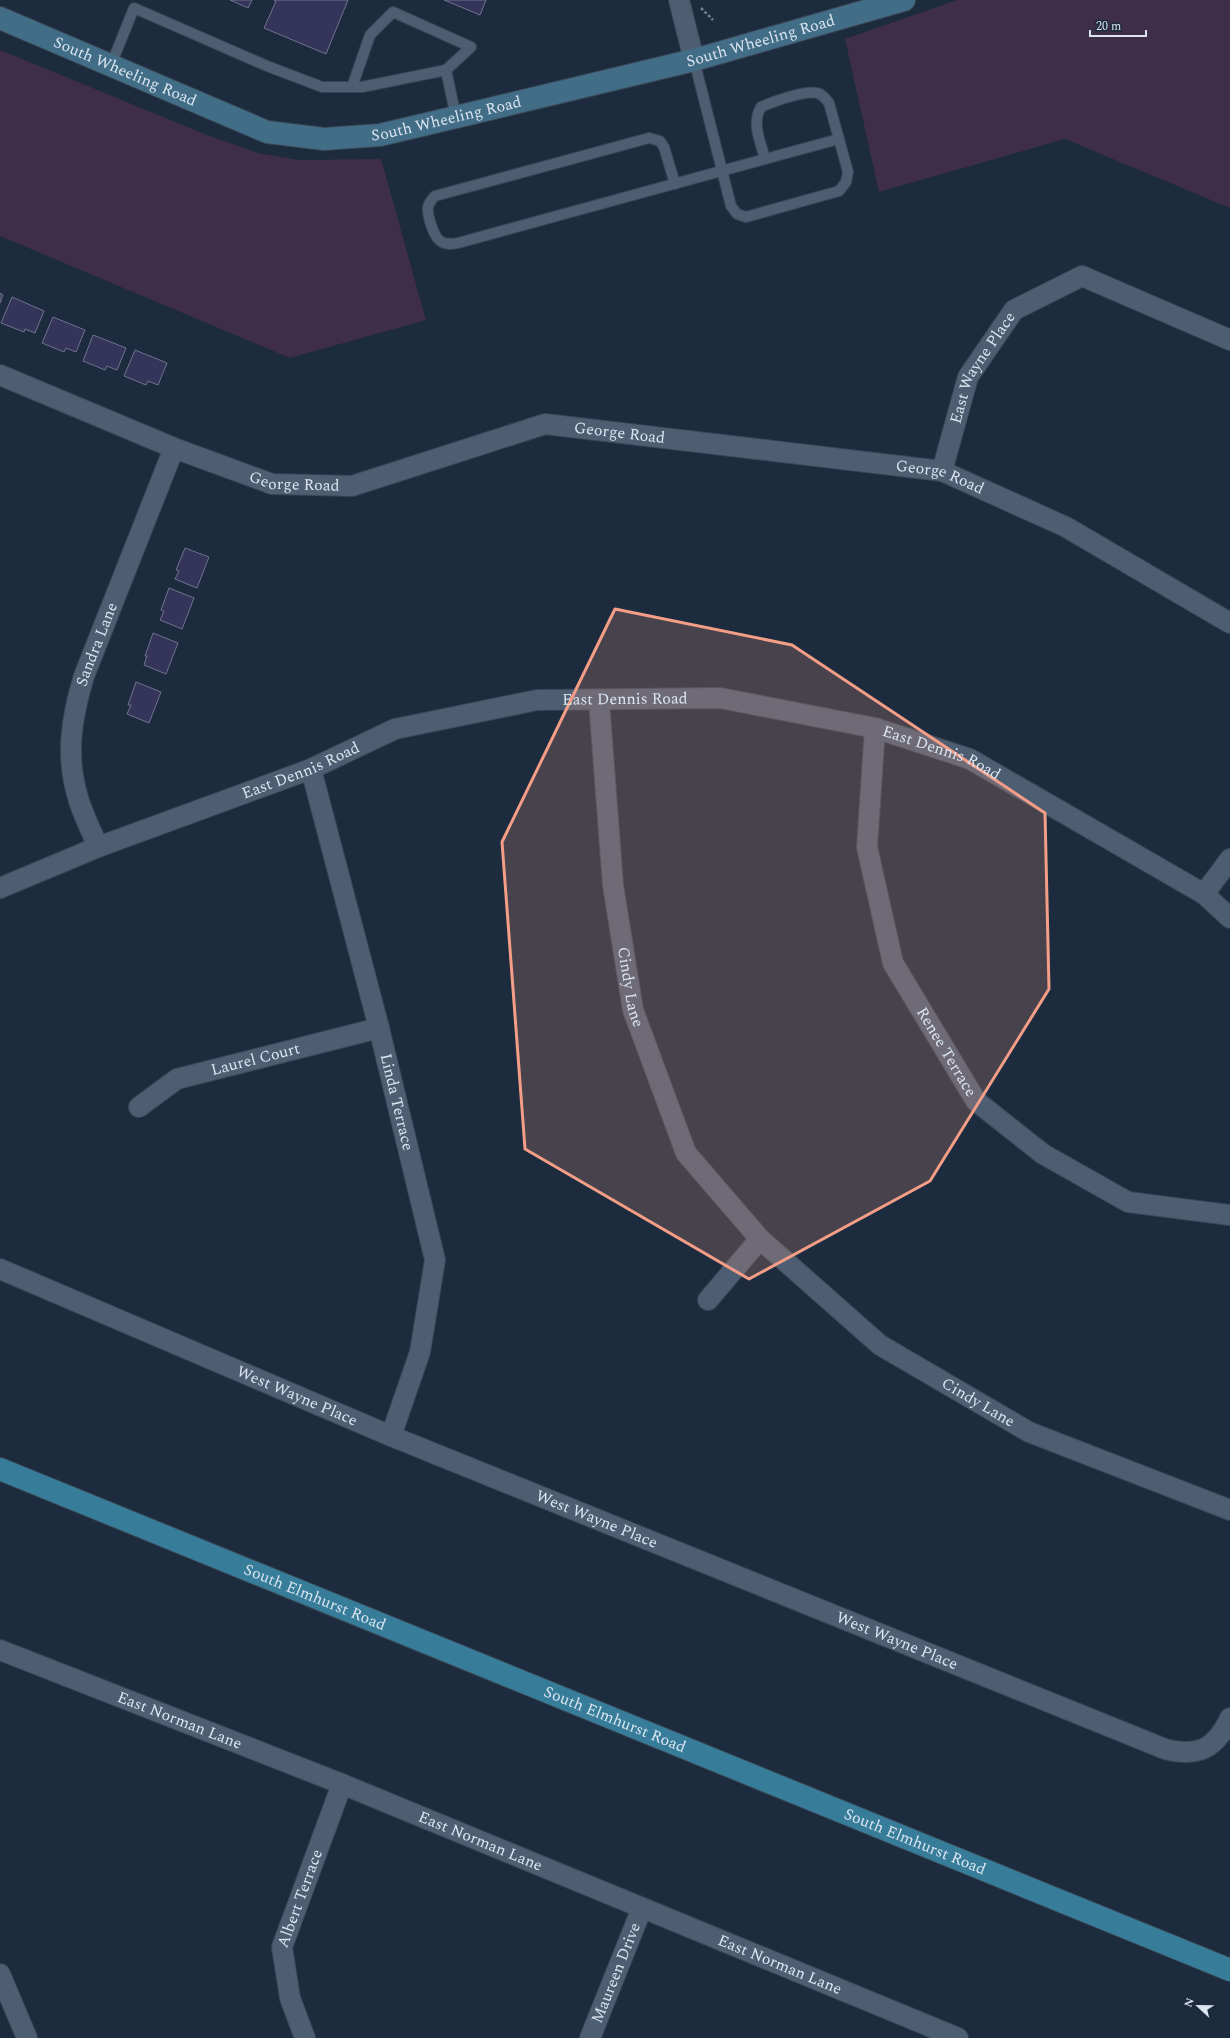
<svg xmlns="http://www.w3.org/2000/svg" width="1230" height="2038" viewBox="0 0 1230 2038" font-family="Spectral,serif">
<rect width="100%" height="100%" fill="#1c2b3d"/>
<g fill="#3e2e49">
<path d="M957 0H1230V208L1065 139 879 192 845 39Z"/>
<path d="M0 50 207 135 258 153 299 160 381 159 426 320 290 358 0 236Z"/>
</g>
<g fill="#35355c" stroke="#71738c">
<path d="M230 0H252L248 8Z"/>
<path d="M274 0H348L326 54 264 28 276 1Z"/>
<path d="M444 0H486L480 15Z"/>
<path d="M0 293 3 295 0 303Z"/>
<path d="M12 297 44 311 35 333 25 329 24 332 1 323Z"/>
<path d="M53 317 85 330 76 352 66 348 64 352 42 343Z"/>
<path d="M93 335 126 348 117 370 107 366 105 370 83 361Z"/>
<path d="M135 350 167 363 158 385 148 381 146 385 124 376Z"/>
<path d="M185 548 209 557 197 588 175 579 179 571 176 570Z"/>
<path d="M169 588 194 598 182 629 160 620 164 611 161 610Z"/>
<path d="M153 633 178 643 166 674 144 665 147 656H145Z"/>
<path d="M136 682 161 692 149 723 127 714 131 705H128Z"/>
</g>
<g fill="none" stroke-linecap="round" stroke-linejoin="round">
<defs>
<g id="service">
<path d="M111 65 134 8 267 66 322 87H362L446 70 456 117"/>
<path d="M352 87 370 35 393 12 471 47 446 70"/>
<path d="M765 159 839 139"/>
<path d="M675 184 664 147 660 141 649 138 435 196C432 199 429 203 428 207 427 215 434 239 442 242 447 245 452 244 458 243 560 215 663 187 765 159 761 143 751 123 761 107 772 102 805 90 817 93 822 94 826 99 829 103L848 172 846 182 839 191 746 217 737 214 731 206 694 60"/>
</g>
<g id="minor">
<path d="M679 0 694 60"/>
<path id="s1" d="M0 375 174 448 272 484 352 486 545 424 942 471 1066 527 1230 623"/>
<path id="s2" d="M942 471 968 377 1014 310 1082 276 1230 340"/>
<path id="s3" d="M599 701 613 885 633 1010 686 1153 760 1239 880 1345 1029 1432 1230 1510"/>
<path id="s4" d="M875 728 867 847 893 963 976 1101 1043 1154 1128 1202 1230 1215"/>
<path id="s5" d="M311 769 379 1028 435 1260 420 1352 391 1436"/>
<path id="s6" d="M98 847C92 832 84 817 79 801 65 757 71 719 84 676L174 448"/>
<path id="s7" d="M0 888 98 847 311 769 395 729 537 700 720 698 875 728 970 759 1204 894 1230 918"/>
<path d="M1204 894 1230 859"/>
<path id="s8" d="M139 1107 177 1079 379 1028"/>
<path id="s9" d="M0 1269 391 1436 1165 1749C1197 1757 1215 1750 1230 1718"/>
<path d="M708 1300 760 1239"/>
<path id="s10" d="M0 1650 342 1784 958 2038"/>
<path d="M0 1974 27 2038"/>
<path id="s11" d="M305 2038 290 1998 282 1947 342 1784"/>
<path id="s12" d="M590 2038 642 1908"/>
</g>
<g id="secondary">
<path id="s13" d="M0 18 267 132 324 139 380 135 456 117 694 60 904 0"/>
</g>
<g id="primary">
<path id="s14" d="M0 1469 1230 1970"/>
</g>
</defs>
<use href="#service" stroke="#394554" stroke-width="12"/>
<use href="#minor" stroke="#394554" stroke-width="22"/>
<use href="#secondary" stroke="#394554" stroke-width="24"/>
<use href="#primary" stroke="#394554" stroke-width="24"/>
<path stroke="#73808f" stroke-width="2.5" stroke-dasharray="3 2" stroke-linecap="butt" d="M701 8 713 20"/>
<use href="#service" stroke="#4d5e72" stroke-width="10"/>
<use href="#minor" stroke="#4d5e72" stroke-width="20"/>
<use href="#secondary" stroke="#426d86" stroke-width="22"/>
<use href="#primary" stroke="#377d99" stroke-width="22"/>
</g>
<path fill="#f49e87" fill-opacity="0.2" stroke="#f49e87" stroke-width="3" stroke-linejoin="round" d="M615 609 792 645 1045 813 1049 989 930 1181 749 1279 525 1149 502 842Z"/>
<g text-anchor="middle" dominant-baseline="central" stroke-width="4" stroke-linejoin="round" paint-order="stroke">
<g font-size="16" fill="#dbe5f1" stroke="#1c2b3d">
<text stroke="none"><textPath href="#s13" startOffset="796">South Wheeling Road</textPath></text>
<text stroke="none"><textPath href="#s13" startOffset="136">South Wheeling Road</textPath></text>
<text stroke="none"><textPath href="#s13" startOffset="472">South Wheeling Road</textPath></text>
<text stroke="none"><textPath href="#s2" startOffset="112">East Wayne Place</textPath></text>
<text stroke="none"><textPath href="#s1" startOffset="651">George Road</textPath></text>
<text stroke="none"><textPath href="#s1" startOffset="315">George Road</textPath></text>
<text stroke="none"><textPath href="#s1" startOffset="975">George Road</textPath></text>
<text stroke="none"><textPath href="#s6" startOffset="211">Sandra Lane</textPath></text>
<text stroke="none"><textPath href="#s7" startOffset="659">East Dennis Road</textPath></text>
<text stroke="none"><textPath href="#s7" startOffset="983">East Dennis Road</textPath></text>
<text stroke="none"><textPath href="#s7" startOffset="323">East Dennis Road</textPath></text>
<text stroke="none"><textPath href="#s3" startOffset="288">Cindy Lane</textPath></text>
<text stroke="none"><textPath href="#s4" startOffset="342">Renee Terrace</textPath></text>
<text stroke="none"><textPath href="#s8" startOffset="128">Laurel Court</textPath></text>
<text stroke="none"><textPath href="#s5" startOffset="344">Linda Terrace</textPath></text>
<text stroke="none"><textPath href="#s9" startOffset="323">West Wayne Place</textPath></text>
<text stroke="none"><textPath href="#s3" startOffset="851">Cindy Lane</textPath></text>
<text stroke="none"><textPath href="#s9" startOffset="647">West Wayne Place</textPath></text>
<text stroke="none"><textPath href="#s14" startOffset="340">South Elmhurst Road</textPath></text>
<text stroke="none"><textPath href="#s9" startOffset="971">West Wayne Place</textPath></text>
<text stroke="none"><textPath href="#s10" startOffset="193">East Norman Lane</textPath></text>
<text stroke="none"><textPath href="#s14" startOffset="664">South Elmhurst Road</textPath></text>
<text stroke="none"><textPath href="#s10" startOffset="517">East Norman Lane</textPath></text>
<text stroke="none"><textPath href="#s14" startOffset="988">South Elmhurst Road</textPath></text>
<text stroke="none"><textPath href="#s11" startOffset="146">Albert Terrace</textPath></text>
<text stroke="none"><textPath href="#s10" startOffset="841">East Norman Lane</textPath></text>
<text stroke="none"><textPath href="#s12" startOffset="70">Maureen Drive</textPath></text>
</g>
</g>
<g transform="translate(1198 2006) rotate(292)" stroke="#1c2b3d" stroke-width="3" paint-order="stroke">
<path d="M0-3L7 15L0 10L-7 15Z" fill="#dbe5f1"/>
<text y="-6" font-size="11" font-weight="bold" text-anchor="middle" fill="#dbe5f1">N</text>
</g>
<path d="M1090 30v6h56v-6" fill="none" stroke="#dbe5f1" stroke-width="2"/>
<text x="1096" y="30" font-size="12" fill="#dbe5f1" stroke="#1c2b3d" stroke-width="3" paint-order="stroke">20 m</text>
</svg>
